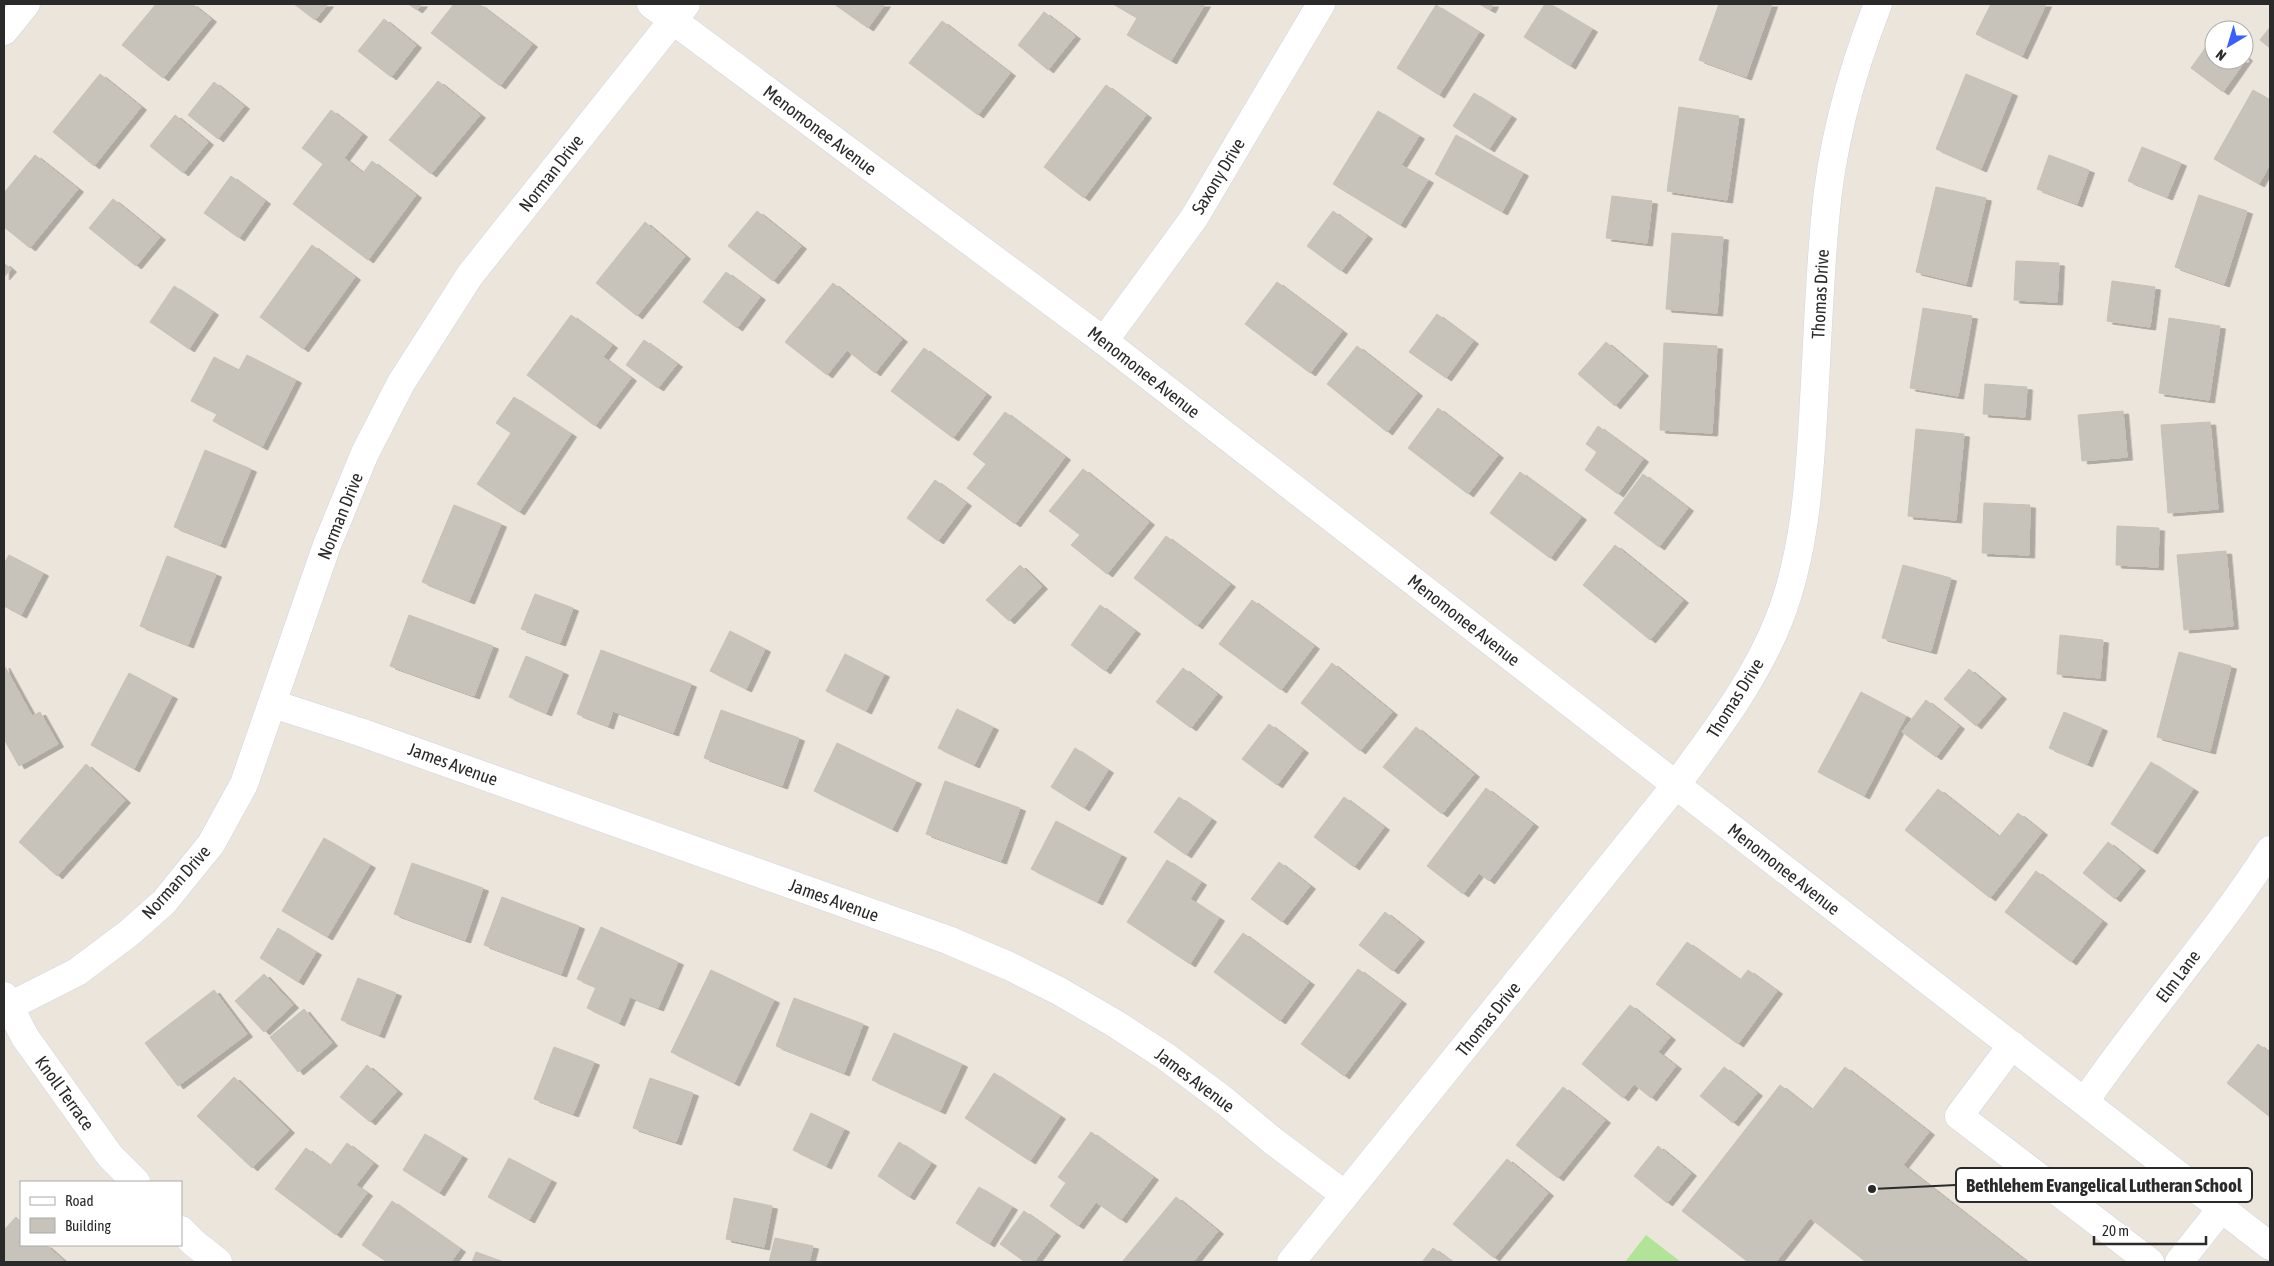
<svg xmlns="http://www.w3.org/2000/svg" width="2274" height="1266" viewBox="0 0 2274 1266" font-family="'Asap Condensed',sans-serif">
<defs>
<filter id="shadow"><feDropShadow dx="5.5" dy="3" stdDeviation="0" flood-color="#0004"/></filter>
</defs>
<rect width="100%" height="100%" fill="#ece5dc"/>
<path fill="#b2e497" d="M1646 1235 1681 1262H1625Z"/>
<g fill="#c7c3ba" stroke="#c8c1b5" filter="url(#shadow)">
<path d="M156 4H192L211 19 163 78 122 45Z"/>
<path d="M294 4H328L315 20Z"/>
<path d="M408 4H422L417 10Z"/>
<path d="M454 4H479L532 44 500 86 431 33Z"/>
<path d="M834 4H885L868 28Z"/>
<path d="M1113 4H1205L1171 61 1127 35 1137 18Z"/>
<path d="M1479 4H1493L1490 10Z"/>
<path d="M1545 4H1550L1592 29 1570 66 1524 37Z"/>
<path d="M1719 4H1772L1746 77 1699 60Z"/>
<path d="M1991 4H2046L2022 56 1976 34Z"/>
<path d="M1436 5 1479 32 1439 95 1397 68Z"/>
<path d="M1044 12 1075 36 1048 70 1018 45Z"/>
<path d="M384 19 416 45 391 77 358 51Z"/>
<path d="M942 21 1010 73 978 115 909 63Z"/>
<path d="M2270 27V48L2260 40Z"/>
<path d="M2214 36V60H2244V55L2247 58 2223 92 2191 68Z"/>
<path d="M100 74 141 107 94 166 53 132Z"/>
<path d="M1966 74 2012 93 1981 169 1936 149Z"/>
<path d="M438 81 480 115 431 174 389 140Z"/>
<path d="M214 82 244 106 218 139 188 115Z"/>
<path d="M1106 85 1146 115 1084 198 1044 167Z"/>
<path d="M2253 90 2270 100V164L2259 184 2214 159Z"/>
<path d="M1474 93 1511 116 1489 149 1453 126Z"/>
<path d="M1679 107 1739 116 1727 200 1667 191Z"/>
<path d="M331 110 362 134 344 158 363 173 372 161 416 195 368 260 293 204 323 164 302 148Z"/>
<path d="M1378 111 1419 136 1401 165 1428 180 1400 225 1333 184Z"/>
<path d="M175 115 208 142 183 173 150 146Z"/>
<path d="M1456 135 1523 173 1502 212 1435 174Z"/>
<path d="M2142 147 2181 163 2167 197 2128 181Z"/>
<path d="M35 155 78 189 30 248 4 227V193Z"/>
<path d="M2049 155 2089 170 2077 204 2037 189Z"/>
<path d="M231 176 265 201 239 238 204 213Z"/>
<path d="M1936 187 1986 198 1966 284 1916 272Z"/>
<path d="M2199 195 2247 211 2224 284 2175 267Z"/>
<path d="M1612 196 1652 201 1647 243 1606 238Z"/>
<path d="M113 199 160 237 136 266 89 228Z"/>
<path d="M757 211 801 246 773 281 728 246Z"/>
<path d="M1333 211 1367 236 1341 271 1307 246Z"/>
<path d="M645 222 685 256 637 316 596 283Z"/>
<path d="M1672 233 1723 237 1717 313 1666 309Z"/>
<path d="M312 245 355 277 303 349 260 317Z"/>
<path d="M2016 261 2059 263 2057 302 2014 300Z"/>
<path d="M4 263 11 269 4 277Z"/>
<path d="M726 272 760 297 737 328 703 302Z"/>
<path d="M2112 281 2155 287 2150 327 2107 321Z"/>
<path d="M1277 282 1342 331 1310 373 1245 324Z"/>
<path d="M833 283 902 339 875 373 847 350 827 375 785 342Z"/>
<path d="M174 286 213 312 189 349 150 322Z"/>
<path d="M1923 308 1972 316 1958 396 1910 388Z"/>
<path d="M1437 314 1473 341 1446 378 1409 352Z"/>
<path d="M571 315 612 345 603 357 631 378 595 426 527 375Z"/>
<path d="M2169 318 2220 326 2209 400 2159 393Z"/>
<path d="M644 340 677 364 658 388 626 365Z"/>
<path d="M1606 342 1643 373 1615 406 1578 374Z"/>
<path d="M1664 343 1717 346 1712 433 1660 430Z"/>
<path d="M1357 346 1417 393 1387 432 1327 384Z"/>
<path d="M924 348 986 394 953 438 891 391Z"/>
<path d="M247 355 296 380 262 447 213 421 217 414 191 401 214 357 239 370Z"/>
<path d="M1985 384 2027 387 2025 417 1983 414Z"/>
<path d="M514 397 571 434 519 512 477 484 511 433 496 423Z"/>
<path d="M1438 408 1498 455 1468 494 1408 448Z"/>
<path d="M2123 411 2127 457 2082 461 2078 415Z"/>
<path d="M1005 412 1065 457 1015 524 967 488 986 464 973 454Z"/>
<path d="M2210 422 2218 509 2168 513 2161 425Z"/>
<path d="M1598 426 1643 459 1618 494 1585 470 1597 452 1586 444Z"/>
<path d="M1916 429 1964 434 1956 520 1908 516Z"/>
<path d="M205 450 251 469 220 545 174 527Z"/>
<path d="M1083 469 1149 522 1107 574 1071 545 1080 535 1049 511Z"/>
<path d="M1520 472 1581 517 1550 558 1490 513Z"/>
<path d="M1643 474 1688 508 1659 547 1614 513Z"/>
<path d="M935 480 966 503 938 541 907 518Z"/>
<path d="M1984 503 2030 505 2029 555 1982 553Z"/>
<path d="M454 505 501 524 469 601 422 582Z"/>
<path d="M2117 526 2159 528 2158 567 2116 565Z"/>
<path d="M1166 536 1230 584 1197 626 1134 578Z"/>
<path d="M1615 545 1683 600 1650 640 1583 585Z"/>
<path d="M2226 551 2233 626 2184 630 2177 555Z"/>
<path d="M9 555 43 573 21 615 4 606V564Z"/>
<path d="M167 556 216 574 188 645 140 626Z"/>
<path d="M1020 565 1042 586 1009 621 986 600Z"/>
<path d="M1903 565 1951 578 1931 651 1882 638Z"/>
<path d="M535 594 573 608 560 643 521 629Z"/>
<path d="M1252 600 1314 646 1281 690 1219 644Z"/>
<path d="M1100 605 1135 631 1105 671 1071 645Z"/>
<path d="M409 615 493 646 474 696 390 666Z"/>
<path d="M730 631 765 649 746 689 710 671Z"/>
<path d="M2060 635 2103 640 2100 678 2057 674Z"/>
<path d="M601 650 691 684 673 733 613 711 608 726 577 714Z"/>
<path d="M2179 652 2231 666 2210 751 2157 737Z"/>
<path d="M845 654 884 674 866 711 826 691Z"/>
<path d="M526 656 563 672 546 713 509 697Z"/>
<path d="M1332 663 1392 712 1360 751 1301 703Z"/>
<path d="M4 665 32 716 40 712 58 744 19 766 4 739Z"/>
<path d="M1183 668 1217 694 1191 728 1156 702Z"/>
<path d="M1969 669 2001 696 1976 726 1944 699Z"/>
<path d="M129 673 172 696 134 769 91 745Z"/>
<path d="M1861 692 1906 716 1864 796 1818 772Z"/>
<path d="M1926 700 1959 726 1936 757 1902 732Z"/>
<path d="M957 709 993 727 974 765 938 748Z"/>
<path d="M721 710 799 738 782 786 704 758Z"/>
<path d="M2064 712 2102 728 2087 764 2049 748Z"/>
<path d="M1269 724 1303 750 1277 785 1242 759Z"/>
<path d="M1416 727 1474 774 1442 814 1383 767Z"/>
<path d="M837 743 916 781 892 829 814 791Z"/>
<path d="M1075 748 1108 770 1084 808 1051 787Z"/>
<path d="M2151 762 2193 789 2152 851 2111 824Z"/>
<path d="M86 764 125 800 57 876 19 842Z"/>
<path d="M945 781 1020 808 1001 861 926 834Z"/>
<path d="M1486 788 1533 824 1489 881 1479 873 1463 894 1427 866Z"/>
<path d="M1938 789 1999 837 2018 813 2042 832 1990 898 1905 830Z"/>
<path d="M1179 797 1211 819 1186 855 1154 832Z"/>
<path d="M1344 797 1384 827 1354 867 1314 837Z"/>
<path d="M1056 821 1121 855 1097 902 1031 869Z"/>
<path d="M324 838 370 865 327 937 282 911Z"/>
<path d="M2108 842 2140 868 2115 899 2083 873Z"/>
<path d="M1167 860 1201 882 1190 899 1219 918 1190 964 1127 922Z"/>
<path d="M1279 862 1310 886 1282 922 1251 899Z"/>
<path d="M412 863 483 888 465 940 394 914Z"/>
<path d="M2036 871 2102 921 2071 962 2005 912Z"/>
<path d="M502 897 579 926 561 974 484 945Z"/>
<path d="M1385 912 1419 939 1393 971 1359 945Z"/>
<path d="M601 927 678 962 658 1008 630 997 619 1023 587 1008 596 987 577 979Z"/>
<path d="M278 928 316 952 298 982 260 958Z"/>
<path d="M1243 933 1309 982 1280 1021 1214 972Z"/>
<path d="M1687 942 1740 980 1748 970 1777 991 1738 1044 1656 984Z"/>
<path d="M1358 969 1401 1001 1344 1076 1301 1044Z"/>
<path d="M711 970 774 1000 734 1083 671 1052Z"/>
<path d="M264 974 293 1005 264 1032 235 1001Z"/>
<path d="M358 978 396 993 379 1035 341 1020Z"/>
<path d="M214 990 247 1034 178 1086 145 1043Z"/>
<path d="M794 998 863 1024 844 1073 776 1046Z"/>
<path d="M1630 1005 1670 1037 1658 1052 1676 1066 1651 1098 1634 1084 1623 1098 1582 1064Z"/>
<path d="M304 1009 332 1043 298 1072 270 1037Z"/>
<path d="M894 1033 962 1064 940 1111 872 1080Z"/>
<path d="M2258 1044 2270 1053V1117L2227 1083Z"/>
<path d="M554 1047 594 1062 573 1114 534 1099Z"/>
<path d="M367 1065 397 1091 370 1122 340 1097Z"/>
<path d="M1724 1067 1757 1093 1733 1123 1700 1096Z"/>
<path d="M1845 1067 1929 1132 1903 1165 2027 1262H1866L1810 1218 1776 1262H1748L1682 1211 1780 1085 1812 1110Z"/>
<path d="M994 1073 1060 1116 1030 1161 965 1118Z"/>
<path d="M234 1077 289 1130 252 1168 197 1116Z"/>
<path d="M650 1078 693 1093 676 1142 633 1128Z"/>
<path d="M1563 1087 1605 1120 1558 1178 1516 1145Z"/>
<path d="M811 1113 844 1129 826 1166 793 1150Z"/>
<path d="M1091 1132 1153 1177 1121 1220 1096 1202 1078 1226 1050 1206 1066 1183 1058 1177Z"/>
<path d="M425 1134 462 1156 439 1193 403 1170Z"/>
<path d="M899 1142 931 1163 909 1197 878 1176Z"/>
<path d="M347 1143 373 1163 356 1185 367 1193 336 1235 275 1189 306 1148 330 1166Z"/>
<path d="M1658 1146 1691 1173 1667 1203 1634 1176Z"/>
<path d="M509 1158 551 1180 529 1220 488 1197Z"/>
<path d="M1507 1159 1548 1193 1494 1258 1453 1224Z"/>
<path d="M979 1187 1012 1207 989 1244 956 1223Z"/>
<path d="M1176 1197 1218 1231 1193 1262H1122Z"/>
<path d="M734 1198 772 1206 764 1247 726 1239Z"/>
<path d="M392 1201 460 1249 451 1262H387L362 1245Z"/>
<path d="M1024 1211 1055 1233 1034 1262H1025L1000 1244Z"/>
<path d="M16 1217 21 1222V1245H46L65 1262H4V1230Z"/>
<path d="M775 1238 813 1246 809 1262H769Z"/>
<path d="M1433 1248 1452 1262H1422Z"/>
<path d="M476 1252 504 1262H472Z"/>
</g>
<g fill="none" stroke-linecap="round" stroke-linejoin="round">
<defs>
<g id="minor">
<path d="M651 4 1104 341 2270 1246"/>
<path d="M4 31 26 4"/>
<path d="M1104 341 1194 218 1321 4"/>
<path d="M273 704 360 732 948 940 1009 966 1059 991 1114 1023 1165 1056 1226 1102 1273 1141 1345 1195"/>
<path d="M4 996 25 1037 110 1156 136 1182"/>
<path d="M4 1009 77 972 129 933 164 902 211 844 244 784 327 545 365 453 401 383 470 275 686 4"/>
<path d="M2012 1045 1959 1116 2150 1262"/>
<path d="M2085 1101C2144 1015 2214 937 2270 850"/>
<path d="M181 1230 194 1243 218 1262"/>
<path d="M1291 1262 1676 785C1715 732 1756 679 1780 617 1804 554 1809 485 1813 418 1817 352 1819 286 1825 220 1831 146 1851 73 1878 4"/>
<path d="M2179 1262 2222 1208"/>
</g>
</defs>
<use href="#minor" stroke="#d1d5e3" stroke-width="29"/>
<use href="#minor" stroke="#fff" stroke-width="28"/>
</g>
<g text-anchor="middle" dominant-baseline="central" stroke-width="4" stroke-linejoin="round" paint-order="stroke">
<g font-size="18" fill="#2a2a2a" stroke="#fff">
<text transform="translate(820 130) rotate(37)">Menomonee Avenue</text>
<text transform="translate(551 173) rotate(-52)">Norman Drive</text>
<text transform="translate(1218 176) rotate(-59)">Saxony Drive</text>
<text transform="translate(1820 294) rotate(-87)">Thomas Drive</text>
<text transform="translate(1144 372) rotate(38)">Menomonee Avenue</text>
<text transform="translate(340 516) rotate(-68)">Norman Drive</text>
<text transform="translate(1464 620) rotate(38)">Menomonee Avenue</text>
<text transform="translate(1735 698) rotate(-58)">Thomas Drive</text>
<text transform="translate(453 764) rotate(20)">James Avenue</text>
<text transform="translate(1784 869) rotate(38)">Menomonee Avenue</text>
<text transform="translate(176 882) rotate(-48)">Norman Drive</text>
<text transform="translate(834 900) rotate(20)">James Avenue</text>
<text transform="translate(2178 976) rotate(-53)">Elm Lane</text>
<text transform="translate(1488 1019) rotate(-51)">Thomas Drive</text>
<text transform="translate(1195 1080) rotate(37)">James Avenue</text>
<text transform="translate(65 1093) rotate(54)">Knoll Terrace</text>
</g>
</g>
<path fill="none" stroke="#2a2a2a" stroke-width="2" d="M1872 1189L1956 1185"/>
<circle fill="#2a2a2a" stroke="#fff" stroke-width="2" cx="1872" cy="1189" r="5"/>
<rect fill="#fff" stroke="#2a2a2a" stroke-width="2" x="1956" y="1168" width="296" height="34" rx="5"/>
<g font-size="19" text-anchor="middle" font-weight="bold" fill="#2a2a2a">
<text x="2104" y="1192">Bethlehem Evangelical Lutheran School</text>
</g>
<rect width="2274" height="1266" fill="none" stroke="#2a2a2a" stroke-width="10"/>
<rect x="20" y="1181" width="162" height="65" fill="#ffffff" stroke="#aaaaaa"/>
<rect x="30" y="1197" width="25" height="8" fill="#ffffff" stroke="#aaaaaa"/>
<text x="65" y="1206" font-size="15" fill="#2a2a2a">Road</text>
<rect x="30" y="1218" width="25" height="15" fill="#c7c3ba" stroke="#aaaaaa"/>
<text x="65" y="1231" font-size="15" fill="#2a2a2a">Building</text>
<g transform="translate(2229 45) rotate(218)"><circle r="24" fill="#ffffff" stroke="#aaaaaa"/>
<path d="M0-4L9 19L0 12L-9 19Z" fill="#3960fc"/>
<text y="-8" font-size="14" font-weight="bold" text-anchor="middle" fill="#2a2a2a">N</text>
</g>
<path d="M2094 1236v8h112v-8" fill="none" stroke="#2a2a2a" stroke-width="2.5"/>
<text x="2102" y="1236" font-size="15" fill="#2a2a2a" stroke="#ffffff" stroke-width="4" paint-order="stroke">20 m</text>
</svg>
